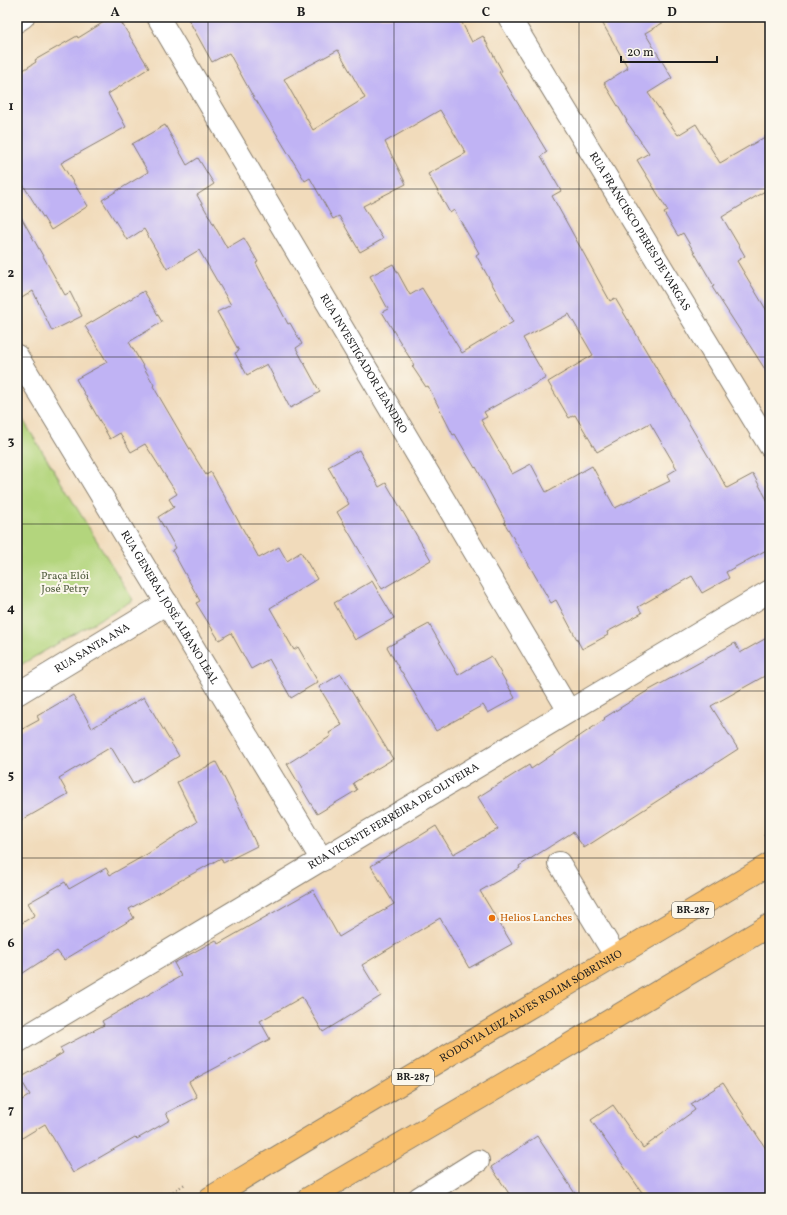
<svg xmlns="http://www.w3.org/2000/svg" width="787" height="1215" viewBox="0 0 787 1215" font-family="Vollkorn,serif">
<rect width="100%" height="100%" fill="#fbf7ec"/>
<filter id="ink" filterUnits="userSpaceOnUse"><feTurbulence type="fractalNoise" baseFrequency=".025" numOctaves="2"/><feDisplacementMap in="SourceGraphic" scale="8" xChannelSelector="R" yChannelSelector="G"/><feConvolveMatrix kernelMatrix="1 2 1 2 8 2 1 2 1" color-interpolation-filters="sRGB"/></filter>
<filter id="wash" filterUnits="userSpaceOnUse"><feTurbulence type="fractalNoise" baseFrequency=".012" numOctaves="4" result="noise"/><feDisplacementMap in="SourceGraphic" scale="16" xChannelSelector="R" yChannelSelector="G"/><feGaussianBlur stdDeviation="0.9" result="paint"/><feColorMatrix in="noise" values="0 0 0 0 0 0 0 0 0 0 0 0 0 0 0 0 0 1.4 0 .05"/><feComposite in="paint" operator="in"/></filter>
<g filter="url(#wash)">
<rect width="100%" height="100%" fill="#f1dbbb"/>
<path fill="#b3d57d" stroke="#68784c" d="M17 410 133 600 17 667Z"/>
<g id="blocks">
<g fill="#c0b3f4" fill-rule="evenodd">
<path d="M112 17H118L149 68 108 94 126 127 61 163 88 206 51 230 17 175V74L36 62 35 60 77 36 78 38Z"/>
<path d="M187 17H459L472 42 483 36 502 71 499 72 547 152 541 156 561 191 552 196 610 301 615 298 727 488 753 474 770 505V548L726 572 729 578 702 593 692 576 638 607 642 613 607 632 608 635 582 649 556 600 551 603 504 522 505 521 476 467 475 468 455 434 453 435 428 386 426 387 412 366 414 365 382 312 388 309 370 276 393 264 410 295 422 288 462 353 513 322 476 255 479 253 454 210 450 213 428 174 466 153 440 110 385 142 406 184 363 206 383 239 360 252 339 216 333 219 310 178 305 181 256 100H255L229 53 212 62ZM338 50 365 98 313 130 284 79ZM569 314 593 355 548 382 569 418 575 415 597 452 650 423 677 469 667 475 670 481 615 508 592 466 546 492 531 464 512 474 481 420 487 417 484 412 546 378 523 338Z"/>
<path d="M599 17H673L645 33 672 78 648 93 678 135 696 124 720 163 770 134V188L722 217 745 256 737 261 770 316V377L712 287 714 286 683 233 678 236 664 213 668 211 637 160 649 153 626 121H627L604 83 628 68Z"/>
<path d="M165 125 187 165 198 158 214 184 197 195 227 248 244 238 258 262 256 263 288 324 290 323 302 344 296 348 320 392 290 408 267 364 247 375 235 353 239 351 217 312 231 305 199 250 167 269 144 229 127 240 102 200 148 172 132 144Z"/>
<path d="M17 210 65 295 70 292 82 316 52 331 33 291 17 301Z"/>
<path d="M144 291 162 322 129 342 154 385 153 386 188 446 206 475 211 472 259 558 279 547 287 561 301 552 317 579 270 608 294 650 298 647 318 682 291 698 269 659 251 669 231 633 219 640 196 603 200 601 172 550 176 548 158 517 174 507 169 499 177 494 145 444 131 452 120 433 110 439 76 379 107 362 85 326Z"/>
<path d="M359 450 379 487 386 483 431 560 382 589 337 512 349 504 328 467Z"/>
<path d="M372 581 394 618 355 640 334 603Z"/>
<path d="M429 624 458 675 491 656 515 698 488 713 483 705 436 731 402 672H401L387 647Z"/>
<path d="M770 636V673L711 706 738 749 584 848 573 832 519 866 520 868 480 891 512 944 469 968 440 918 362 965 381 996 323 1032 302 997 260 1021 270 1039 189 1082 197 1097 166 1113 170 1120 137 1139 135 1137 73 1173 45 1124 17 1141V1103L30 1095 20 1078 63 1053 60 1048 104 1025 102 1021 181 976 174 963 216 940 218 944 313 890 339 937 394 904 371 866 436 826 453 854 498 829 478 797 529 765 531 769 605 719 604 718 644 693 735 643 740 653Z"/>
<path d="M341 674 393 759 353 783 357 790 317 814 287 764 331 736 329 733 342 725 319 687Z"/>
<path d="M73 695 92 728 144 697 179 756 133 784 111 747 59 778 68 794 17 823V732L39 720 37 716Z"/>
<path d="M216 762 243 814H242L257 846 223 863 221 858 129 909 134 918 64 960 57 951 17 977V926L35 915 28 903 65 882 69 889 106 868 110 875 149 853 197 822 177 782Z"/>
<path d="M723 1083 770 1155V1198H646L591 1120 613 1105 643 1148 695 1110 691 1104Z"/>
<path d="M537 1136 578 1198H512L491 1167Z"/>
</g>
</g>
</g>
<g filter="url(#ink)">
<use href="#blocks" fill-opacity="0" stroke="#867c6c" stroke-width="1"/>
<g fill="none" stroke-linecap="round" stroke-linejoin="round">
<defs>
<g id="minor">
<path id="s1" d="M158 17 569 711"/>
<path id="s2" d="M509 17 770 446"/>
<path d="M17 21 23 17"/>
<path id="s3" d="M17 356 322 860"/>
<path id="s4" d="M17 694 167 603"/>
<path d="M559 863 616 957"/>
<path id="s5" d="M17 1042 770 591"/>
<path d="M419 1198 478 1161"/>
</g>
<g id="highway">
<path id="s6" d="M210 1198C396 1085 584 976 770 864"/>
<path d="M309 1198 517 1076 770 925"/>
</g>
</defs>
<use href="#minor" stroke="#867c6c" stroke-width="24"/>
<use href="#highway" stroke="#867c6c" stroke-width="24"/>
<g stroke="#867c6c" stroke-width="2.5" stroke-dasharray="1 3" stroke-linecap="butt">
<path d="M764 836 770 832"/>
<path d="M163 1198 185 1184"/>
</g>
<use href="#minor" stroke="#fff" stroke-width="22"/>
<use href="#highway" stroke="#f8bf6c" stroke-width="22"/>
</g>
</g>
<path fill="none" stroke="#1c1c1c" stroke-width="1" stroke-opacity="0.55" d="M208 17V1198M394 17V1198M579 17V1198M17 189H770M17 357H770M17 524H770M17 691H770M17 858H770M17 1026H770"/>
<circle fill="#e8710a" stroke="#fbf7ec" stroke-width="1.5" cx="492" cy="918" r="4"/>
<g text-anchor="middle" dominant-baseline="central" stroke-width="4" stroke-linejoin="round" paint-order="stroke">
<g fill="#fbf7ec" stroke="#5f5e5a" stroke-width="1">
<rect x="672" y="902" width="42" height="16" rx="3"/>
<rect x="392" y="1069" width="42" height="16" rx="3"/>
</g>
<g font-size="10" font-weight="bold" fill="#1c1c1c">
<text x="693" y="910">BR-287</text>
<text x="413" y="1077">BR-287</text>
</g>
<g font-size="11" fill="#1c1c1c" stroke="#fbf7ec">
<text stroke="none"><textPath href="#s2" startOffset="251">RUA FRANCISCO PERES DE VARGAS</textPath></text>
<text stroke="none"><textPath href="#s1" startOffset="403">RUA INVESTIGADOR LEANDRO</textPath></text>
<text stroke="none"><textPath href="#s3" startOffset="294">RUA GENERAL JOSÉ ALBANO LEAL</textPath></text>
<text stroke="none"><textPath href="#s4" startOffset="88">RUA SANTA ANA</textPath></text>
<text stroke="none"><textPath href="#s5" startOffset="439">RUA VICENTE FERREIRA DE OLIVEIRA</textPath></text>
<text stroke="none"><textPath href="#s6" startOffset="374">RODOVIA LUIZ ALVES ROLIM SOBRINHO</textPath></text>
</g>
<g font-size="11" fill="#515d3e" stroke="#fbf7ec">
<text x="65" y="576">Praça Elói<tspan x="65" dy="13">José Petry</tspan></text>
</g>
<g font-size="11" fill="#c56008" stroke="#fbf7ec" text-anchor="start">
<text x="500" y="918">Helios Lanches</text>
</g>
</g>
<rect width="787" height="1215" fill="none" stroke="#fbf7ec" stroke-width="44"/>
<path d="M621 56v6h96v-6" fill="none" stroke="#1c1c1c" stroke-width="2"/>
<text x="627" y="56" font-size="12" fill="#1c1c1c" stroke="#fbf7ec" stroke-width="3" paint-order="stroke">20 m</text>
<rect x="22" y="22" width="743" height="1171" fill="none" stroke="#1c1c1c" stroke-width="1.5"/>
<g font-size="13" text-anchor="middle" font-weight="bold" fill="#1c1c1c">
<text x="115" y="16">A</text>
<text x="301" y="16">B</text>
<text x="486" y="16">C</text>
<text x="672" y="16">D</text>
<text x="11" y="110">1</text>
<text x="11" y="277">2</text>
<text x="11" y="445">3</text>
<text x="11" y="612">4</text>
<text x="11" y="779">5</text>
<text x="11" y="947">6</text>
<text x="11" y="1114">7</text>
</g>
</svg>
